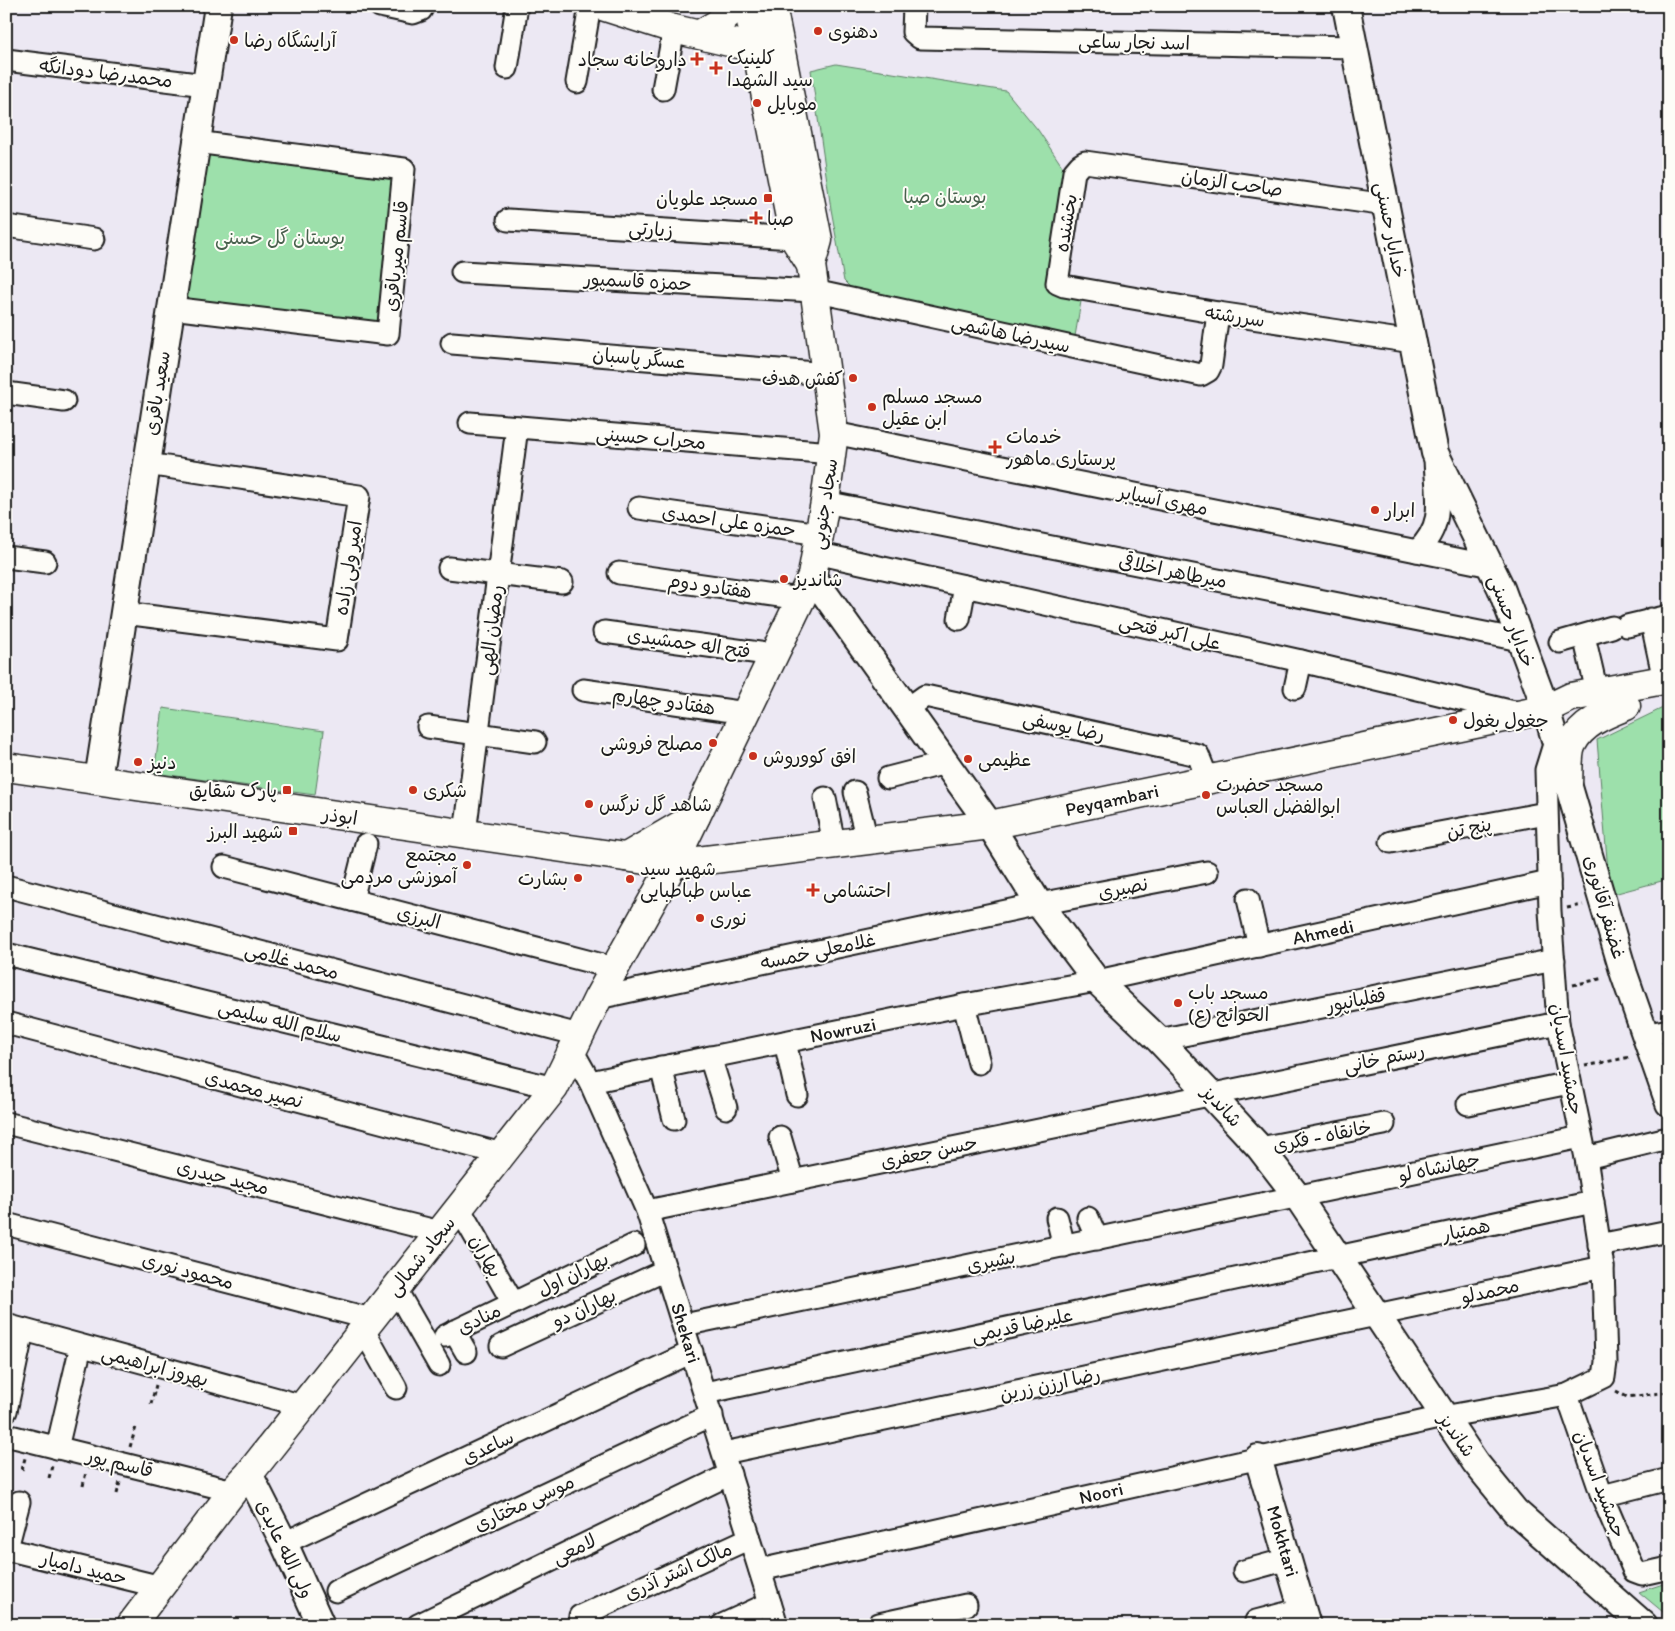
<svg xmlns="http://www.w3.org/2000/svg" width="1675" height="1631" viewBox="0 0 1675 1631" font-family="Itim,'Playpen Sans Arabic',sans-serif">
<rect width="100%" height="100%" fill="#ece8f3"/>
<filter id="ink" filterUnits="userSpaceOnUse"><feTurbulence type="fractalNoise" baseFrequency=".02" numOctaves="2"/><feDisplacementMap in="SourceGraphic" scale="10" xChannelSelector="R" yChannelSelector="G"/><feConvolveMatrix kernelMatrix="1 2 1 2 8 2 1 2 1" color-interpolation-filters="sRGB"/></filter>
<g filter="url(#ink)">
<g fill="#9de0ab" stroke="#5c7e64">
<path d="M836 64 1006 91 1038 130 1066 172 1054 276 1084 284 1074 342 857 294 844 281 831 209 811 70Z"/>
<path d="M201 147 399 174 381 329 176 304Z"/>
<path d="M1669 705V879L1610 895 1597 740Z"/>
<path d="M163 708 324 731 315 795 154 773Z"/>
<path d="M1669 1582V1617L1639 1592Z"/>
</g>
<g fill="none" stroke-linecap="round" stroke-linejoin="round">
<defs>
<g id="minor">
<path d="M380 6 413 13 421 10 423 6"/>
<path d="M914 6 913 32 920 38 1354 47"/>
<path d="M6 60 205 85"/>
<path d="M507 68 517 6"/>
<path d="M577 82 590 6"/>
<path d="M663 89 674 29"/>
<path d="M1386 205 1085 162 1080 165 1074 172 1057 283 1064 286 1218 313 1413 342"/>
<path d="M508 220 794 238"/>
<path d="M6 226 94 239"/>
<path d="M462 272 814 291 1201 375 1208 371 1211 365 1218 313"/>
<path d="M171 308 388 334 404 169 196 142"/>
<path d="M452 343 827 374"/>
<path d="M6 393 64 401"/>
<path d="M470 423 832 453"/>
<path d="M834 433 1491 566"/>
<path d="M825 502 1520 640"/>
<path d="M639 508 820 534"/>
<path d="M1417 551C1448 522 1435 494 1435 456"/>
<path d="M816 553 1301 661 1518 713"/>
<path d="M6 557 45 562"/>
<path d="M449 568 562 582"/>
<path d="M619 573 801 599"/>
<path d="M124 613 337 640 359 496 147 464"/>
<path d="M959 619 965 586"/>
<path d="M1651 619 1664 680"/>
<path d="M1627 626 1669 616"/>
<path d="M604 632 774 655"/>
<path d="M1584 636 1597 692"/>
<path d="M1560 642 1612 627"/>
<path d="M1295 688 1301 661"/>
<path d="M583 690 746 713"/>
<path d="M907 709 925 696 1198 755 1208 780"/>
<path d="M428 727 535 742"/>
<path d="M888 778 946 763"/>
<path d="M855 792 867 840"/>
<path d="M825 798 834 844"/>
<path d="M465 833 517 427"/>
<path d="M1391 842 1546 813"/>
<path d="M224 867 614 968"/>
<path d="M6 886 579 1035"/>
<path d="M1248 899 1259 946"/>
<path d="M352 900 366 844"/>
<path d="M6 954 554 1088"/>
<path d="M598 998 1039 904 1207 872"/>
<path d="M964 1005 979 1063"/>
<path d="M6 1023 502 1154"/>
<path d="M1644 1035 1669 1030"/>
<path d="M1159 1040 1554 960"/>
<path d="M785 1042 797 1095"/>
<path d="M572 1050 590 1082 647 1211 777 1625"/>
<path d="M710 1057 726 1108"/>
<path d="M661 1067 674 1119"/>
<path d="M590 1082 964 1005 1102 980 1549 882"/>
<path d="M1468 1104 1569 1083"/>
<path d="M6 1123 440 1232"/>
<path d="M780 1137 793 1181"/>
<path d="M1260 1148 1384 1124"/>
<path d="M1586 1158 1664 1139"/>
<path d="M459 1208 513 1303"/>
<path d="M647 1211 1558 1023"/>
<path d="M1057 1218 1064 1246"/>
<path d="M1088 1218 1097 1239"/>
<path d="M6 1224 371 1319"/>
<path d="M1599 1245 1669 1231"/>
<path d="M395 1288 439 1365"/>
<path d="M6 1325 303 1406"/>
<path d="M684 1325 1581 1137"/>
<path d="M363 1329 396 1388"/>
<path d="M454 1331 466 1352"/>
<path d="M445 1336 634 1245"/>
<path d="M501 1346 666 1270"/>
<path d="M705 1393 1593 1202"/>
<path d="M1567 1395 1602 1496 1634 1571 1642 1574 1669 1568"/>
<path d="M6 1411 23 1330"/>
<path d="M6 1435 233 1491"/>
<path d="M57 1448 81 1346"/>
<path d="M724 1453 1603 1267"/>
<path d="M1602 1496 1669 1479"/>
<path d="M284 1543 692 1352"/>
<path d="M6 1549 161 1587"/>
<path d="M6 1552 19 1502"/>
<path d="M760 1570 1443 1417 1567 1395 1604 1377 1606 1362 1603 1267 1586 1158 1558 1023 1550 911 1546 770 1555 741"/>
<path d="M1244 1571 1288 1559"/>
<path d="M336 1591 712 1415"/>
<path d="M580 1616 750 1538"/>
<path d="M1256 1621 1302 1609"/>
<path d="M879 1624 966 1605"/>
<path d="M418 1625 730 1474"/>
<path d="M722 1625 770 1603"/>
</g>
<g id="tertiary">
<path d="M1346 6 1435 453 1501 588 1546 709 1624 974 1669 1103"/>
<path d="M812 576 990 825 1039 904 1097 981 1159 1040 1210 1094 1260 1148 1297 1196 1475 1462 1515 1511 1644 1625"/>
<path d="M98 780 218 6"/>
<path d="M1258 1458 1307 1625"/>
<path d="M249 1474 284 1543 321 1625"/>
</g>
<g id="secondary">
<path d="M602 6 674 29 755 48 771 45"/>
<path d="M748 6 794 238 811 265"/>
<path d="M700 34 717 24 737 6"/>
<path d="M6 767 673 864 990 825 1523 714 1546 709 1571 697 1669 679"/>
<path d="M1568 783C1569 771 1567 754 1572 744 1582 723 1606 714 1626 706"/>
<path d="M626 857 696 816"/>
<path d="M131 1625 233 1491 249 1474 554 1088 598 998 673 864 812 576 825 502 834 433 811 265 818 240 772 6"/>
</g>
</defs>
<use href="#minor" stroke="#1c1c1c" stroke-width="25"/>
<use href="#tertiary" stroke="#1c1c1c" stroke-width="30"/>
<use href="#secondary" stroke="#1c1c1c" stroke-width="31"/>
<g stroke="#1c1c1c" stroke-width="3" stroke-dasharray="4 4" stroke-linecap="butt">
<path d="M1567 908 1583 905"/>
<path d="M1573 985 1604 978"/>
<path d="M1585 1066 1631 1057"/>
<path d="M1616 1391 1627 1397 1669 1392"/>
<path d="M151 1404 156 1385"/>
<path d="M130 1447 136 1427"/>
<path d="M22 1470 25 1458"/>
<path d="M49 1478 52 1466"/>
<path d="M83 1486 86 1472"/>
<path d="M117 1494 120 1482"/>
</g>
<use href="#minor" stroke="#fdfcf7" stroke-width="21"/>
<use href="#tertiary" stroke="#fdfcf7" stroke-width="26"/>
<use href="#secondary" stroke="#fdfcf7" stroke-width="28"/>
</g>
</g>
<g fill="#c8321e" stroke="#fdfcf7" stroke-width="2">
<circle cx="818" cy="31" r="5"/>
<circle cx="234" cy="40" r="5"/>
<path d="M694.5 51.5h5v5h5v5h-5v5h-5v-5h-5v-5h5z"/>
<path d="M713.5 60.5h5v5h5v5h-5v5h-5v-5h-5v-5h5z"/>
<circle cx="757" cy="103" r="5"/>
<rect x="763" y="193" width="10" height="10" rx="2.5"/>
<path d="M753.5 210.5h5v5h5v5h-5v5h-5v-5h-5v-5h5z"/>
<circle cx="853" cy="378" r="5"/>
<circle cx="872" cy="407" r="5"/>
<path d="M992.5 439.5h5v5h5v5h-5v5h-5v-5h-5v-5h5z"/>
<circle cx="1375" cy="510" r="5"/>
<circle cx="784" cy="579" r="5"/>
<circle cx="1453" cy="720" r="5"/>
<circle cx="713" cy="743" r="5"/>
<circle cx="753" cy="756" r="5"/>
<circle cx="968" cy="759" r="5"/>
<circle cx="138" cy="762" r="5"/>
<rect x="282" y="785" width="10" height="10" rx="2.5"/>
<circle cx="413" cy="790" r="5"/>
<circle cx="1206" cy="795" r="5"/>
<circle cx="589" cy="804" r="5"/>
<rect x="288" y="826" width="10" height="10" rx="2.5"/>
<circle cx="467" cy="865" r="5"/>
<circle cx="578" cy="878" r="5"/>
<circle cx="630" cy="879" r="5"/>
<path d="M810.5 882.5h5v5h5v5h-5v5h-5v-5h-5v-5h5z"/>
<circle cx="700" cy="918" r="5"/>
<circle cx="1178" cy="1003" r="5"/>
</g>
<g text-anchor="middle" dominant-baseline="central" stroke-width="4" stroke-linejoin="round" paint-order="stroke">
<g font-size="19" fill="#1c1c1c" stroke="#fdfcf7" text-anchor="start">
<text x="828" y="31">دهنوی</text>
<text x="244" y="40">آرایشگاه رضا</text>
<text x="727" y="57">کلینیک<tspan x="727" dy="22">سید الشهدا</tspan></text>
<text x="687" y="59" text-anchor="end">داروخانه سجاد</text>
<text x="767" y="103">موبایل</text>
<text x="758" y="198" text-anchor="end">مسجد علویان</text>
<text x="767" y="218">صبا</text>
<text x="843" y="378" text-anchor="end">کفش هدف</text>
<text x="882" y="396">مسجد مسلم<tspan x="882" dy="22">ابن عقیل</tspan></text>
<text x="1006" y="436">خدمات<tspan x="1006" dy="22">پرستاری ماهور</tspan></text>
<text x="1385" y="510">ابرار</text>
<text x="794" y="579">شاندیز</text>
<text x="1463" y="720">جغول بغول</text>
<text x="703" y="743" text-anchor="end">مصلح فروشی</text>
<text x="763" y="756">افق کووروش</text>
<text x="978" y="759">عظیمی</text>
<text x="148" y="762">دنیز</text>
<text x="1216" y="784">مسجد حضرت<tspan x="1216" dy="22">ابوالفضل العباس</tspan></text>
<text x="277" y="790" text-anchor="end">پارک شقایق</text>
<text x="423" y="790">شکری</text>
<text x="599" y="804">شاهد گل نرگس</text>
<text x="283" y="831" text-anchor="end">شهید البرز</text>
<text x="457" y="854" text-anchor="end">مجتمع<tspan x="457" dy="22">آموزشی مردمی</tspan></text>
<text x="640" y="868">شهید سید<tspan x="640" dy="22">عباس طباطبایی</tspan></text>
<text x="568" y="878" text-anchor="end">بشارت</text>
<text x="823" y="890">احتشامی</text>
<text x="710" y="918">نوری</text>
<text x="1188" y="992">مسجد باب<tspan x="1188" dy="22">الحوائج (ع)</tspan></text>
</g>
<g font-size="19" fill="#1c1c1c" stroke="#fdfcf7">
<text transform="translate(1134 42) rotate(1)">اسد نجار ساعی</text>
<text transform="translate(106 73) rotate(7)">محمدرضا دودانگه</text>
<text transform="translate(1232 183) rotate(8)">صاحب الزمان</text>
<text transform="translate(1066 223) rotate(-81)">بخشنده</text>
<text transform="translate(651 229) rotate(4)">زیارتی</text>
<text transform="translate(1391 230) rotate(79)">خدایار حسنی</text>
<text transform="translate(396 256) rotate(-84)">قاسم میرباقری</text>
<text transform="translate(638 281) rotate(3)">حمزه قاسمپور</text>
<text transform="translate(1235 316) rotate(9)">سررشته</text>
<text transform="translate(1011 334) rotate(12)">سیدرضا هاشمی</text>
<text transform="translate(639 358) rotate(5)">عسگر پاسبان</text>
<text transform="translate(157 393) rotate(-81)">سعید باقری</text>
<text transform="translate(651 438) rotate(5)">محراب حسینی</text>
<text transform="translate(1163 500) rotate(11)">مهری آسیابر</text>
<text transform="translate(824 504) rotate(-81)">سجاد جنوبی</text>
<text transform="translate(729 521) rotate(8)">حمزه علی احمدی</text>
<text transform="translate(348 568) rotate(-81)">امیر ولی زاده</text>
<text transform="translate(1173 571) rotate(11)">میرطاهر اخلاقی</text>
<text transform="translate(710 586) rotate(8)">هفتادو دوم</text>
<text transform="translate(1512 621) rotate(69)">خدایار حسنی</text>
<text transform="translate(491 630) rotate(-83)">رمضان الهی</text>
<text transform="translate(1170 632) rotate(13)">علی اکبر فتحی</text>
<text transform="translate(689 643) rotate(8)">فتح اله جمشیدی</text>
<text transform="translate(664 701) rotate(8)">هفتادو چهارم</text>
<text transform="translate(1064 726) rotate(12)">رضا یوسفی</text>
<text transform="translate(1112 800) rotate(-12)">Peyqambari</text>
<text transform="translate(340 816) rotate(8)">ابوذر</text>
<text transform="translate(1469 828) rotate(-11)">پنج تن</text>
<text transform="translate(1123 888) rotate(-11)">نصیری</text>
<text transform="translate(1605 907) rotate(74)">غضنفر آقانوری</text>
<text transform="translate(419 917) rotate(15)">البرزی</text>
<text transform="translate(1323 932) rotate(-12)">Ahmedi</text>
<text transform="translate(818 951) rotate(-12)">غلامعلی خمسه</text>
<text transform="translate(292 961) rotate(15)">محمد غلامی</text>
<text transform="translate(1356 1000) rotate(-11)">قفلیانپور</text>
<text transform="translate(280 1021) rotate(14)">سلام الله سلیمی</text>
<text transform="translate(843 1030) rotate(-11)">Nowruzi</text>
<text transform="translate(1384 1058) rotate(-12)">رستم خانی</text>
<text transform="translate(1567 1059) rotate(80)">جمشید اسدیان</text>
<text transform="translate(254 1089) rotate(15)">نصیر محمدی</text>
<text transform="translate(1222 1106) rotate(47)">شاندیز</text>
<text transform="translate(1322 1136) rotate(-11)">خانقاه - فکری</text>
<text transform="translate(929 1152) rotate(-12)">حسن جعفری</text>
<text transform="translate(1439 1167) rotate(-12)">جهانشاه لو</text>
<text transform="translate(223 1177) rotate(14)">مجید حیدری</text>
<text transform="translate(1466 1230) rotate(-12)">همتیار</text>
<text transform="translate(421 1256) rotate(-51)">سجاد شمالی</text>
<text transform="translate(486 1256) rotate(60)">بهاران</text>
<text transform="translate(991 1261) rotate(-12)">بشیری</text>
<text transform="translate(188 1271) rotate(15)">محمود نوری</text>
<text transform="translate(573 1274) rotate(-26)">بهاران اول</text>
<text transform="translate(1490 1291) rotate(-12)">محمدلو</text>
<text transform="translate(584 1308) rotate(-25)">بهاران دو</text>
<text transform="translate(479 1319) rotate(-26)">منادی</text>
<text transform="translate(1022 1325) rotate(-12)">علیرضا قدیمی</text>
<text transform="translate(686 1333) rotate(73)">Shekari</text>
<text transform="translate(155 1366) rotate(15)">بهروز ابراهیمی</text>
<text transform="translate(1050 1384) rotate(-12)">رضا ارزن زرین</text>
<text transform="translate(1457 1435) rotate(55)">شاندیز</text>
<text transform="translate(488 1447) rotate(-25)">ساعدی</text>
<text transform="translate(120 1463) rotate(14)">قاسم پور</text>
<text transform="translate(1600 1484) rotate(69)">جمشید اسدیان</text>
<text transform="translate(1101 1493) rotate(-13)">Noori</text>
<text transform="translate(524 1503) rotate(-25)">موسی مختاری</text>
<text transform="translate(1283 1541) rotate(74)">Mokhtari</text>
<text transform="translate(285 1549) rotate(64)">ولی الله عابدی</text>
<text transform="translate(574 1549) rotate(-26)">لامعی</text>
<text transform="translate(84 1568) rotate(14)">حمید دامیار</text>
<text transform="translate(678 1571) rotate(-24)">مالک اشتر آذری</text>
</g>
<g font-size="19" fill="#49614e" stroke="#fdfcf7">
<text x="945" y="196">بوستان صبا</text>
<text x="280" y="237">بوستان گل حسنی</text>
</g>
</g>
<rect width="1675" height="1631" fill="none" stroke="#fdfcf7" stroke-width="25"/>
<rect x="12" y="12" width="1650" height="1606" fill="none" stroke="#1c1c1c" stroke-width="2" filter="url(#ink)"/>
</svg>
